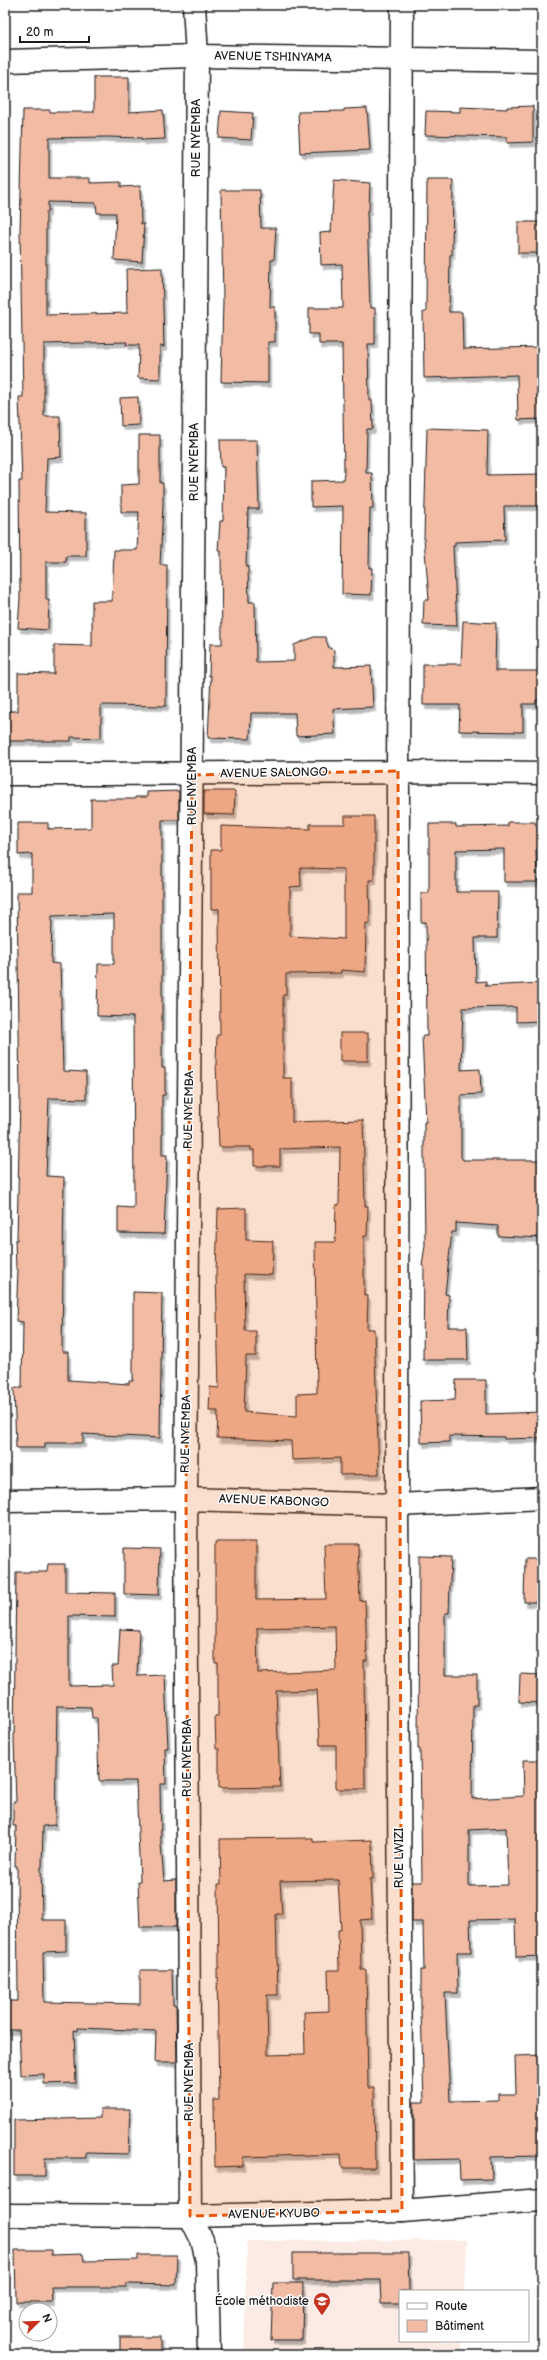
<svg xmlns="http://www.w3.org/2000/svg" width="547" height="2360" viewBox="0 0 547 2360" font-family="'Balsamiq Sans',sans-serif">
<defs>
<filter id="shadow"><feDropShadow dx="2.5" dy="4.5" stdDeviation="0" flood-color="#0004"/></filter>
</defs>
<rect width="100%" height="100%" fill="#fff"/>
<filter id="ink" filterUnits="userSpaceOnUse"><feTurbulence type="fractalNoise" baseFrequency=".025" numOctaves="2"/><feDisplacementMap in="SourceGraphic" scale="8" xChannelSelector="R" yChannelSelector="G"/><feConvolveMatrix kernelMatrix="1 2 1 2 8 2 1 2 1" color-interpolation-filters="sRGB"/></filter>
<g filter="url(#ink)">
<path fill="#fbebe4" d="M467 2240 465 2291H400V2341H462V2355H244L247 2241Z"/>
<g fill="#f1bba4" stroke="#1c1c1c" fill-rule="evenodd" filter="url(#shadow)">
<path d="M94 77H129V112L163 110 165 139 142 140V138L107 137 49 138V178H90V183L121 182V187L140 186 141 224H144L142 262 114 260 116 213H97L96 203 48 202V212H46V315L127 313 126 269 162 268 164 347 160 346V379L138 378 139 345H126L127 342 44 344V416H60L61 457 47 458 45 512 86 513V556H66V562H46V600H49L48 630 18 628 20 598 19 481H22L19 397H23L20 232 23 110H50V112H94Z"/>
<path d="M533 106V142L507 143V137L425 135 426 111 460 112V107L507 109V107Z"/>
<path d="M367 108 370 150 300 153 298 112 344 111V109Z"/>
<path d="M221 111 253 113 251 140 219 138Z"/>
<path d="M334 180 370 183 369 211H367L370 308H375V344H368L369 400H372L373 429H367L366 473H372L373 508H370L369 568H372L371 595 342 594 343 506 311 507V481L343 480 344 473 342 344H319V334H309V308H343L342 264 321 265 320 233 331 232Z"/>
<path d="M427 180H453L452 255H450L449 312H462L463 349 542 347V419L518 420 517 375 424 378 423 312H426Z"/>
<path d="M221 190H260L261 228H276L274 260H271L270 307H275V342H268V383L221 382 223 300Z"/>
<rect x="518" y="222" width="24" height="31"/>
<path d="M138 397 139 425 121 426 120 398Z"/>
<path d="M427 428 488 430 487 475 542 474V506H504L505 540 455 542V546H453L457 626 423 625 424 600H429L424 538Z"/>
<path d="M139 435H160V483H163V506L160 565H167L166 706 101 705V738L71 737V741H7V711H18V673L54 674V645L92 646V601H112L114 550H137L139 512H121V485L139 484Z"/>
<path d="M220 440H257L259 509H248L246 567H248L249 602H255L256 662 294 661V645L314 637H325L329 648 334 650V667L371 666 373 707 333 709 335 734 296 736 295 713H251L250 739 208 738 211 676H209L210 644H222L221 551H218L220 521H223L224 467H221Z"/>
<path d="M463 621 496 623 495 671H542V700H536V704H523V732L459 731 460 705H423V664H461Z"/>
<path d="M179 791V820H162V1068H165V1095H162V1155H167L164 1234 118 1233V1207L133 1208 134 1206 133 1017 97 1016 98 964H114V914L52 916 51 963 60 964 63 1071 86 1072V1099L49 1098 46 1176 64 1177 62 1352H68V1380L129 1384V1381H133V1292L162 1293 160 1438 83 1434V1443H45V1448H16L14 1388H22L23 1322 16 1321 18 1269H16L15 1240H17L20 1097 17 892H32V854L18 855V823H48V829L91 828V799H135V797H147V792Z"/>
<path d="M204 791H235L234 815 204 814Z"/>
<path d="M345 816H374V880H369L370 923H366L365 972 341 970V973L286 974V995H283V1078H292V1122L363 1120 365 1206H368L367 1236H364V1295L368 1296 367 1329H374L379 1474 340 1475V1458L292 1460 291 1441 217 1438 218 1411H209L210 1387 219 1388 216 1273 218 1209 246 1208V1240L273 1241 272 1275 244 1274 245 1331H256V1356H246L244 1412 297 1416V1394L317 1393 315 1242H335L336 1205H339L340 1147 280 1149V1166H254V1150H251V1147H219L216 1061 217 1035H220L219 909H211V850H221V826L310 829V824H345ZM300 868 344 869V939L290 936V887L301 886Z"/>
<path d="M508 822H535L536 826H542V850H536L537 882H504V849L456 850V892H498L497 938H475L476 982 486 981V986L542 983V1021L516 1022V1007L463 1008 461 1070 480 1069 481 1094 461 1095V1157L463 1160H542V1238L498 1236V1226L456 1223V1232H452L445 1294 449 1295 448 1327H467L468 1360H423L424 1266H422L425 1245 424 1158V1122H426L422 1036H427L426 922H421V893H429V824H456V827L508 826Z"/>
<rect x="340" y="1033" width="28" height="28"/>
<path d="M456 1380H486V1414L542 1412V1438L504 1439V1437L449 1436V1442L421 1443 420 1401 455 1400Z"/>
<path d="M215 1542H256V1600L326 1599 324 1544H358L360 1601 365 1600 367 1661H364L365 1789H336V1745H320L317 1690 276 1691 280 1787 219 1788V1749H216L215 1716H218V1663H215ZM335 1626 336 1670 258 1673 257 1628Z"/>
<path d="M124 1548 160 1549 159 1595 124 1594Z"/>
<path d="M419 1556 451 1557 449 1613H445V1675H477V1705H473L472 1799 524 1796 523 1760H542V1956L516 1957 515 1919 470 1920 471 1952H457L458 1993H445L450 2101 498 2100V2094H516L515 2056 542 2055V2156L491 2157 492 2179 460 2180 459 2159 414 2160V2102H424L421 2012V1970H424L423 1922H412V1882H422L420 1749H418ZM506 1828 508 1885 469 1886V1830Z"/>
<path d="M525 1559H542V1602H524Z"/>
<path d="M48 1564H65V1592L115 1593V1617L69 1616V1686L113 1685 112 1666H118L120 1629 139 1630 137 1676 165 1675 168 1748H165L166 1784H160L161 1844 164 1881 176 1880V1927H140L138 1881H140L136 1781H99L97 1718H92L91 1707 57 1706 55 1825 43 1826 42 1867H41L42 1920H66V1951L43 1952 44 2002 140 2004V1970H172L173 2005H176L177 2060V2062H155L156 2031 78 2028V2031L74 2030 76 2083 44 2084V2074L21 2075 19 2030H6V2001H18L17 1866H15L16 1826H13V1802H16L14 1741 16 1572H47Z"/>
<path d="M520 1674 542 1675V1703L519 1702Z"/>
<path d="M313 1838V1842L372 1840 373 1879H370L372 1919 360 1920 361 1970H366L368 2088H374L375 2168H342L341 2154 243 2157V2166L215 2167 214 2100H219L217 1968H219L218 1884H221L220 1839ZM338 1880 341 1930H338L339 1970H328L329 2011 304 2012 305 2054 268 2055 267 1995H278L276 1914H282L280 1881Z"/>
<path d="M100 2109H130L128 2154 86 2153V2158H45V2176H14V2120L100 2118Z"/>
<path d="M15 2250H51V2255L83 2254 84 2261 138 2260V2255H177L176 2285 126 2284V2287H51L52 2302H16Z"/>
<path d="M293 2253H408L409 2291H400V2304H381L380 2280H293Z"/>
<path d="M273 2283H303L302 2340H271Z"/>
<rect x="120" y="2337" width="40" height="18"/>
</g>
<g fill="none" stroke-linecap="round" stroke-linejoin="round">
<defs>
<g id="minor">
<path d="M194 5 197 56 186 1499 190 2216 202 2240 207 2260 209 2355"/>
<path d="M5 61 197 56 542 61"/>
<path d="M5 774C184 775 363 770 542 773"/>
<path d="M5 1501 186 1499 397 1505 542 1498"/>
<path d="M402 2211 397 1505 398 771 402 5"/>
<path d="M5 2215 190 2216 402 2211 542 2200"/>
</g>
</defs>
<use href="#minor" stroke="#1c1c1c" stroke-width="25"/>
<use href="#minor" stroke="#fff" stroke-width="22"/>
</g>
</g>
<path fill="#e8590c" fill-opacity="0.2" stroke="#e8590c" stroke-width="3" stroke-dasharray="8 5" stroke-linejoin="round" d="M398 771 402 2211 190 2216 186 1499 192 775Z"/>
<defs>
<symbol id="school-pin" viewBox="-11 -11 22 30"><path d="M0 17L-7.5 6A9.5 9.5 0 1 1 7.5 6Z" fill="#c8321e" stroke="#fff"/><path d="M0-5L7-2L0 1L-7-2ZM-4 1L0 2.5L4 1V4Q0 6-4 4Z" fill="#fff"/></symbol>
</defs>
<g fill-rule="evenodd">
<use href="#school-pin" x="312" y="2291" width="20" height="27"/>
</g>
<g text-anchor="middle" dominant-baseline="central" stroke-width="3" stroke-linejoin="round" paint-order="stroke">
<g font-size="12" fill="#1c1c1c" stroke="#fff">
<text transform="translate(273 57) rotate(1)">AVENUE TSHINYAMA</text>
<text transform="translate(196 138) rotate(-90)">RUE NYEMBA</text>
<text transform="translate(194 462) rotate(-90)">RUE NYEMBA</text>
<text transform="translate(274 773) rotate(-1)">AVENUE SALONGO</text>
<text transform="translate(192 786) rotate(-90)">RUE NYEMBA</text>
<text transform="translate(189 1110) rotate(-89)">RUE NYEMBA</text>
<text transform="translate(186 1434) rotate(-89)">RUE NYEMBA</text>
<text transform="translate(274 1501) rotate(2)">AVENUE KABONGO</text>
<text transform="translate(187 1758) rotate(-90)">RUE NYEMBA</text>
<text transform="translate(399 1858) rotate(-90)">RUE LWIZI</text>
<text transform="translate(189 2082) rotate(-90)">RUE NYEMBA</text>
<text transform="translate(274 2214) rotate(-1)">AVENUE KYUBO</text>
</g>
<g font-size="12" fill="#1c1c1c" stroke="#fff" text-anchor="end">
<text x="309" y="2301">École méthodiste</text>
</g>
</g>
<rect width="547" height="2360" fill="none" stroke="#fff" stroke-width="20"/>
<rect x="10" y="10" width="527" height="2340" fill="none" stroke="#1c1c1c" stroke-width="1.5" filter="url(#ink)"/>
<rect x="399" y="2290" width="130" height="52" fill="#ffffff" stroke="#a4a4a4"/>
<rect x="407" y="2303" width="20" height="6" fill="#ffffff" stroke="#a4a4a4"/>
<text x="435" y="2310" font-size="12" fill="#1c1c1c">Route</text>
<rect x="407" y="2320" width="20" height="12" fill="#f1bba4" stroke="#a4a4a4"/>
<text x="435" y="2330" font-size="12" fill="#1c1c1c">Bâtiment</text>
<g transform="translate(38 2322) rotate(67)"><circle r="19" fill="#ffffff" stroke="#a4a4a4"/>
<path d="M0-3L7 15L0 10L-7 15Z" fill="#c8321e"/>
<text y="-6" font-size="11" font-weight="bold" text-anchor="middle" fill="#1c1c1c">N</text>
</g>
<path d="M20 36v6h69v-6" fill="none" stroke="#1c1c1c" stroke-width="2"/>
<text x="26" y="36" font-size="12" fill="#1c1c1c" stroke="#ffffff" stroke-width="3" paint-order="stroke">20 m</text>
</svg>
